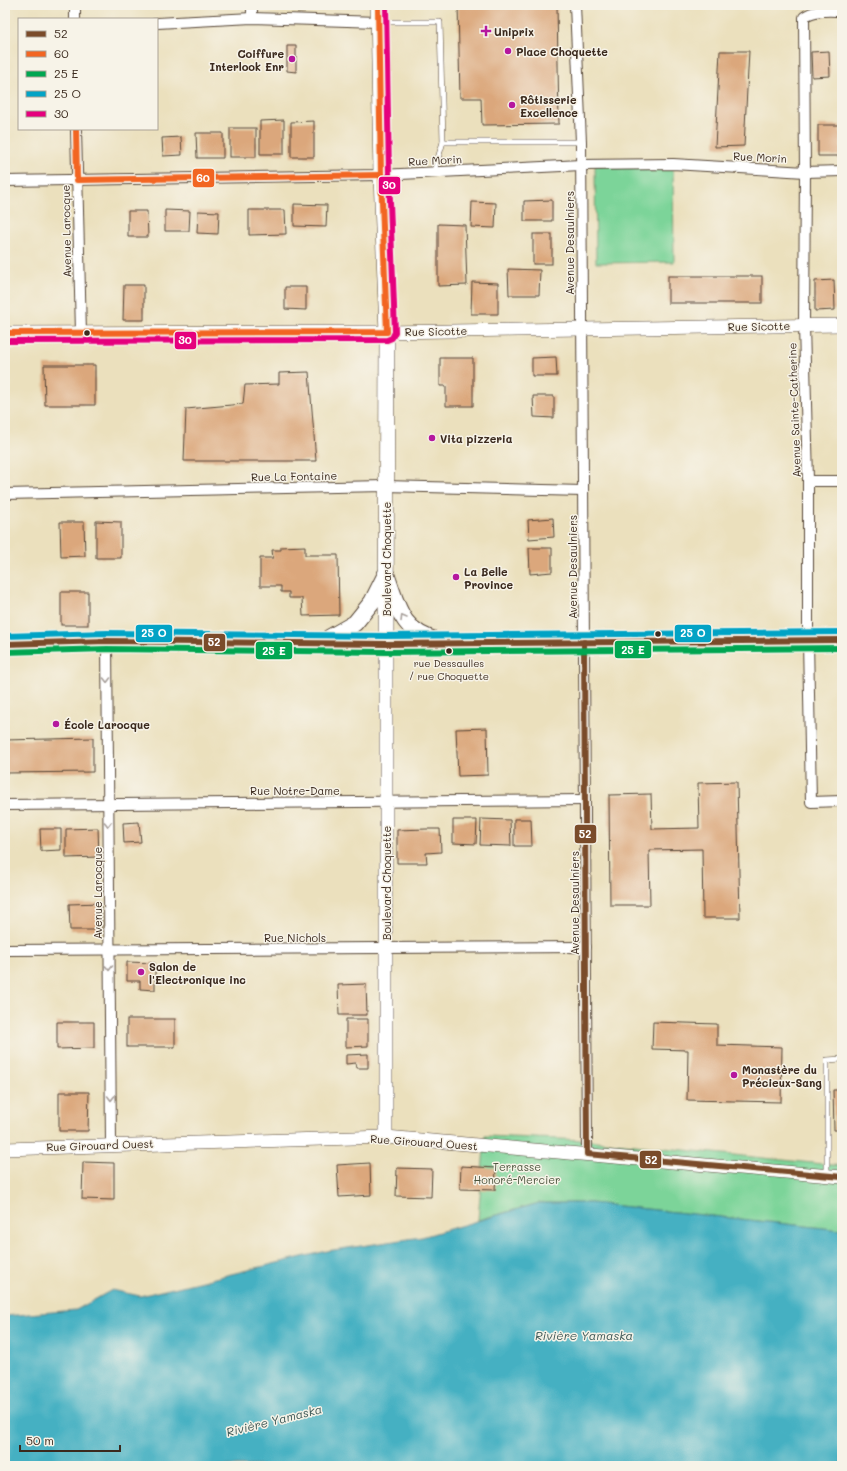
<svg xmlns="http://www.w3.org/2000/svg" width="847" height="1471" viewBox="0 0 847 1471" font-family="Mali,sans-serif">
<rect width="100%" height="100%" fill="#f7f3e8"/>
<filter id="ink" filterUnits="userSpaceOnUse"><feTurbulence type="fractalNoise" baseFrequency=".025" numOctaves="2"/><feDisplacementMap in="SourceGraphic" scale="8" xChannelSelector="R" yChannelSelector="G"/><feConvolveMatrix kernelMatrix="1 2 1 2 8 2 1 2 1" color-interpolation-filters="sRGB"/></filter>
<filter id="wash" filterUnits="userSpaceOnUse"><feTurbulence type="fractalNoise" baseFrequency=".012" numOctaves="4" result="noise"/><feDisplacementMap in="SourceGraphic" scale="16" xChannelSelector="R" yChannelSelector="G"/><feGaussianBlur stdDeviation="0.9" result="paint"/><feColorMatrix in="noise" values="0 0 0 0 0 0 0 0 0 0 0 0 0 0 0 0 0 1.4 0 .05"/><feComposite in="paint" operator="in"/></filter>
<g filter="url(#wash)">
<rect width="100%" height="100%" fill="#ebe0bd"/>
<g fill="#7cd499" stroke="#5c7f5c">
<path d="M673 164 674 262 596 263 595 165Z"/>
<path d="M485 1136 585 1140 842 1166V1230L591 1203H539L478 1220Z"/>
</g>
<path fill="#44b0c2" stroke="#406d70" d="M539 1203H591L842 1230V1466H5V1316L76 1310 112 1290 140 1296 327 1251 422 1237Z"/>
<g id="blocks">
<g fill="#dba77c">
<path d="M458 5H557L559 124 482 125 481 98H460Z"/>
<path d="M287 46H296V72L287 71Z"/>
<path d="M720 51H749L744 146 715 147Z"/>
<path d="M829 51 830 76 812 77 811 52Z"/>
<path d="M284 120V154H260V121Z"/>
<path d="M314 121V157H291V122Z"/>
<path d="M818 125H840L841 156H818Z"/>
<rect x="230" y="128" width="26" height="29"/>
<path d="M196 133H223V158H197Z"/>
<path d="M181 137 182 155 163 156 162 138Z"/>
<path d="M552 200V221H524V201Z"/>
<path d="M472 202 496 203 495 228 471 227Z"/>
<path d="M294 204 327 205 326 227 294 226Z"/>
<path d="M165 210 190 211 189 231H165Z"/>
<path d="M249 210H285L286 234 249 235Z"/>
<path d="M128 211H147L148 237H128Z"/>
<path d="M198 211 219 212 218 234 197 233Z"/>
<path d="M438 224 465 225 467 285 438 286Z"/>
<rect x="533" y="234" width="19" height="30"/>
<path d="M508 269 540 270 539 295H509Z"/>
<rect x="668" y="276" width="94" height="27"/>
<path d="M834 280 835 310 815 311V281Z"/>
<path d="M472 282 498 283V314H471Z"/>
<path d="M124 285H144V320H123Z"/>
<path d="M285 287H306V310L285 309Z"/>
<path d="M556 357 557 376H532V358Z"/>
<path d="M440 358H473V406H446V386H440Z"/>
<path d="M44 365H95V405H45Z"/>
<path d="M309 372 316 461H184L186 409 243 404 245 385 279 384V373Z"/>
<path d="M533 396H554V418L534 417Z"/>
<path d="M553 518 554 537 529 539 528 520Z"/>
<path d="M96 521 121 522V558H96Z"/>
<path d="M60 522H84L85 556 61 557Z"/>
<path d="M305 546V555H338L339 615 303 616 302 598H289V592H281V586H260V558H273L272 550H281V547Z"/>
<path d="M529 548H552V572L530 574Z"/>
<rect x="61" y="592" width="27" height="33"/>
<path d="M487 728 488 775 458 776 456 729Z"/>
<path d="M93 738V772L5 773V740Z"/>
<path d="M737 782 740 918H703L702 849 649 850 650 905H610L609 795 651 794 652 829 699 828 698 783Z"/>
<path d="M481 819 510 820 511 846 480 845Z"/>
<path d="M514 819H531L532 846H514Z"/>
<path d="M453 820H477L476 844 453 843Z"/>
<path d="M139 822 141 842 124 843 123 823Z"/>
<path d="M98 828 99 857 66 858V829Z"/>
<path d="M40 829H61V850L41 851Z"/>
<path d="M426 829H440L441 852 426 853 427 863H397V830Z"/>
<path d="M101 903 102 930H70L69 904Z"/>
<path d="M127 962 155 963V990L140 989V981H127Z"/>
<path d="M366 984 367 1015H339L338 985Z"/>
<rect x="127" y="1019" width="48" height="28"/>
<path d="M346 1019H368V1046L346 1047Z"/>
<path d="M57 1022H94V1048L57 1049Z"/>
<path d="M653 1022 717 1024V1045L782 1047 781 1102 687 1100 688 1050 652 1049Z"/>
<path d="M368 1054V1068H357L356 1063 346 1064V1055Z"/>
<path d="M833 1090H842V1130H834Z"/>
<path d="M59 1092H89L88 1131H59Z"/>
<path d="M83 1162 114 1163V1200L82 1199Z"/>
<path d="M370 1163 371 1195 339 1197 337 1165Z"/>
<path d="M461 1166 496 1168 495 1190 460 1189Z"/>
<path d="M397 1168 432 1169 431 1197 396 1196Z"/>
</g>
</g>
</g>
<g filter="url(#ink)">
<use href="#blocks" fill-opacity="0" stroke="#554536" stroke-width="1"/>
<g fill="none" stroke-linecap="round" stroke-linejoin="round">
<defs>
<g id="service">
<path d="M380 22H440L443 142H581"/>
<path d="M434 171 443 142"/>
<path d="M827 1176V1060L842 1059"/>
</g>
<g id="minor">
<path d="M75 5V19"/>
<path d="M575 5 581 142 587 1154"/>
<path d="M842 11C829 11 815 9 804 17L805 172 804 325 808 481V640L811 802 842 801"/>
<path d="M252 18V5"/>
<path d="M157 23 252 18 379 22"/>
<path d="M76 129 81 333"/>
<path d="M5 181 381 175 581 165 673 164 805 172 842 171"/>
<path d="M808 481H842"/>
<path d="M5 494 385 486 583 491"/>
<path d="M107 641 111 1144"/>
<path d="M5 805 585 800"/>
<path d="M5 950 586 947"/>
</g>
<g id="tertiary">
<path d="M5 333 387 332 842 325"/>
<path d="M386 644V1137"/>
<path d="M5 1149 386 1137 842 1177"/>
</g>
<path id="secondary" d="M378 5 381 175 387 332 386 644"/>
<g id="primary">
<path d="M386 574C398 607 400 631 438 641"/>
<path d="M320 643 355 623 372 602 386 574"/>
<path d="M5 644 107 641 386 644 842 640"/>
</g>
</defs>
<use href="#service" stroke="#554536" stroke-width="6"/>
<use href="#minor" stroke="#554536" stroke-width="12"/>
<use href="#tertiary" stroke="#554536" stroke-width="14"/>
<use href="#secondary" stroke="#554536" stroke-width="16"/>
<use href="#primary" stroke="#554536" stroke-width="18"/>
<use href="#service" stroke="#fff" stroke-width="5"/>
<use href="#minor" stroke="#fff" stroke-width="10"/>
<use href="#tertiary" stroke="#fff" stroke-width="13"/>
<use href="#secondary" stroke="#fff" stroke-width="15"/>
<use href="#primary" stroke="#fff" stroke-width="16"/>
<defs>
<g id="bus-1">
<path d="M584 642 587 1154 842 1177"/>
<path d="M5 644 107 641 386 644 842 640"/>
</g>
<g id="bus-2">
<path d="M76 129 77 180 381 175"/>
<path d="M5 333 387 332 381 175 378 5"/>
</g>
<path id="bus-3" d="M5 652 107 649 386 652 842 648"/>
<path id="bus-4" d="M5 636 107 633 386 636 842 632"/>
<path id="bus-5" d="M5 341 387 340 392 338 395 332 389 175 386 5"/>
</defs>
<use href="#bus-1" stroke="#f7f3e8" stroke-width="9"/>
<use href="#bus-2" stroke="#f7f3e8" stroke-width="9"/>
<use href="#bus-3" stroke="#f7f3e8" stroke-width="9"/>
<use href="#bus-4" stroke="#f7f3e8" stroke-width="9"/>
<use href="#bus-5" stroke="#f7f3e8" stroke-width="9"/>
<use href="#bus-1" stroke="#7a4b2a" stroke-width="6"/>
<use href="#bus-2" stroke="#f26522" stroke-width="6"/>
<use href="#bus-3" stroke="#00a651" stroke-width="6"/>
<use href="#bus-4" stroke="#03a3c5" stroke-width="6"/>
<use href="#bus-5" stroke="#e5007d" stroke-width="6"/>
</g>
<defs><path id="oneway-chevron" d="M-2-3.5L2.5 0L-2 3.5" fill="none" stroke-width="1.6" stroke-linecap="round" stroke-linejoin="round"/></defs>
<g stroke="#a79f9a">
<use href="#oneway-chevron" transform="translate(403 618) rotate(-121)"/>
<use href="#oneway-chevron" transform="translate(107 680) rotate(90)"/>
<use href="#oneway-chevron" transform="translate(108 824) rotate(90)"/>
<use href="#oneway-chevron" transform="translate(109 968) rotate(90)"/>
<use href="#oneway-chevron" transform="translate(111 1098) rotate(90)"/>
</g>
</g>
<g fill="#b5179e" stroke="#f7f3e8" stroke-width="1.5">
<path d="M484 25h4v4h4v4h-4v4h-4v-4h-4v-4h4z"/>
<circle cx="508" cy="51" r="4"/>
<circle cx="292" cy="59" r="4"/>
<circle cx="512" cy="105" r="4"/>
<circle cx="432" cy="438" r="4"/>
<circle cx="456" cy="577" r="4"/>
<circle cx="56" cy="724" r="4"/>
<circle cx="141" cy="972" r="4"/>
<circle cx="734" cy="1075" r="4"/>
</g>
<g fill="#3b2a1e" stroke="#f7f3e8" stroke-width="1.5">
<circle cx="87" cy="333" r="3.5"/>
<circle cx="658" cy="634" r="3.5"/>
<circle cx="449" cy="651" r="3.5"/>
</g>
<g text-anchor="middle" dominant-baseline="central" stroke-width="3" stroke-linejoin="round" paint-order="stroke">
<g font-size="10" fill="#3b2a1e" stroke="#f7f3e8">
<text x="449" y="663">rue Dessaulles<tspan x="449" dy="13">/ rue Choquette</tspan></text>
</g>
<g font-size="11" font-weight="bold" fill="#3b2a1e" stroke="#f7f3e8" text-anchor="start">
<text x="494" y="31">Uniprix</text>
<text x="516" y="51">Place Choquette</text>
<text x="284" y="53" text-anchor="end">Coiffure<tspan x="284" dy="13">Interlook Enr</tspan></text>
<text x="520" y="99">Rôtisserie<tspan x="520" dy="13">Excellence</tspan></text>
<text x="440" y="438">Vita pizzeria</text>
<text x="464" y="571">La Belle<tspan x="464" dy="13">Province</tspan></text>
<text x="64" y="724">École Larocque</text>
<text x="149" y="966">Salon de<tspan x="149" dy="13">l'Electronique inc</tspan></text>
<text x="742" y="1069">Monastère du<tspan x="742" dy="13">Précieux-Sang</tspan></text>
</g>
<g font-size="11" fill="#3b2a1e" stroke="#f7f3e8">
<text transform="translate(760 157) rotate(3)">Rue Morin</text>
<text transform="translate(435 160) rotate(-3)">Rue Morin</text>
<text transform="translate(66 231) rotate(-91)">Avenue Larocque</text>
<text transform="translate(569 243) rotate(-90)">Avenue Desaulniers</text>
<text transform="translate(759 326) rotate(-1)">Rue Sicotte</text>
<text transform="translate(436 331) rotate(-1)">Rue Sicotte</text>
<text transform="translate(794 410) rotate(-92)">Avenue Sainte-Catherine</text>
<text transform="translate(294 476) rotate(-1)">Rue La Fontaine</text>
<text transform="translate(386 559) rotate(-90)">Boulevard Choquette</text>
<text transform="translate(572 567) rotate(-90)">Avenue Desaulniers</text>
<text x="295" y="790">Rue Notre-Dame</text>
<text transform="translate(386 883) rotate(-90)">Boulevard Choquette</text>
<text transform="translate(97 893) rotate(-90)">Avenue Larocque</text>
<text transform="translate(574 903) rotate(-90)">Avenue Desaulniers</text>
<text x="295" y="937">Rue Nichols</text>
<text transform="translate(424 1142) rotate(4)">Rue Girouard Ouest</text>
<text transform="translate(100 1145) rotate(-2)">Rue Girouard Ouest</text>
</g>
<g font-size="11" fill="#4b543d" stroke="#f7f3e8">
<text x="517" y="1166">Terrasse<tspan x="517" dy="13">Honoré-Mercier</tspan></text>
</g>
<g font-size="12" font-style="italic" fill="#3e5957" stroke="#f7f3e8">
<text x="584" y="1335">Rivière Yamaska</text>
<text transform="translate(274 1420) rotate(-14)">Rivière Yamaska</text>
</g>
</g>
<g stroke="#f7f3e8" stroke-width="1.5">
<rect x="192" y="168" width="23" height="20" rx="4" fill="#f26522"/>
<rect x="378" y="176" width="23" height="19" rx="4" fill="#e5007d"/>
<rect x="174" y="331" width="23" height="19" rx="4" fill="#e5007d"/>
<rect x="674" y="624" width="38" height="19" rx="4" fill="#03a3c5"/>
<rect x="135" y="624" width="38" height="19" rx="4" fill="#03a3c5"/>
<rect x="203" y="633" width="23" height="19" rx="4" fill="#7a4b2a"/>
<rect x="614" y="640" width="38" height="19" rx="4" fill="#00a651"/>
<rect x="255" y="641" width="38" height="19" rx="4" fill="#00a651"/>
<rect x="574" y="824" width="23" height="20" rx="4" fill="#7a4b2a"/>
<rect x="639" y="1150" width="23" height="19" rx="4" fill="#7a4b2a"/>
</g>
<g font-size="11" text-anchor="middle" font-weight="bold" fill="#fff">
<text x="203" y="182">60</text>
<text x="389" y="189">30</text>
<text x="185" y="344">30</text>
<text x="693" y="637">25 O</text>
<text x="154" y="637">25 O</text>
<text x="214" y="646">52</text>
<text x="633" y="654">25 E</text>
<text x="274" y="655">25 E</text>
<text x="585" y="838">52</text>
<text x="651" y="1164">52</text>
</g>
<rect width="847" height="1471" fill="none" stroke="#f7f3e8" stroke-width="20"/>
<rect x="18" y="18" width="140" height="112" fill="#f7f3e8" stroke="#aca397"/>
<rect x="26" y="31" width="20" height="6" fill="#7a4b2a" stroke="#aca397"/>
<text x="54" y="38" font-size="12" fill="#3b2a1e">52</text>
<rect x="26" y="51" width="20" height="6" fill="#f26522" stroke="#aca397"/>
<text x="54" y="58" font-size="12" fill="#3b2a1e">60</text>
<rect x="26" y="71" width="20" height="6" fill="#00a651" stroke="#aca397"/>
<text x="54" y="78" font-size="12" fill="#3b2a1e">25 E</text>
<rect x="26" y="91" width="20" height="6" fill="#03a3c5" stroke="#aca397"/>
<text x="54" y="98" font-size="12" fill="#3b2a1e">25 O</text>
<rect x="26" y="111" width="20" height="6" fill="#e5007d" stroke="#aca397"/>
<text x="54" y="118" font-size="12" fill="#3b2a1e">30</text>
<path d="M20 1445v6h100v-6" fill="none" stroke="#3b2a1e" stroke-width="2"/>
<text x="26" y="1445" font-size="12" fill="#3b2a1e" stroke="#f7f3e8" stroke-width="3" paint-order="stroke">50 m</text>
</svg>
